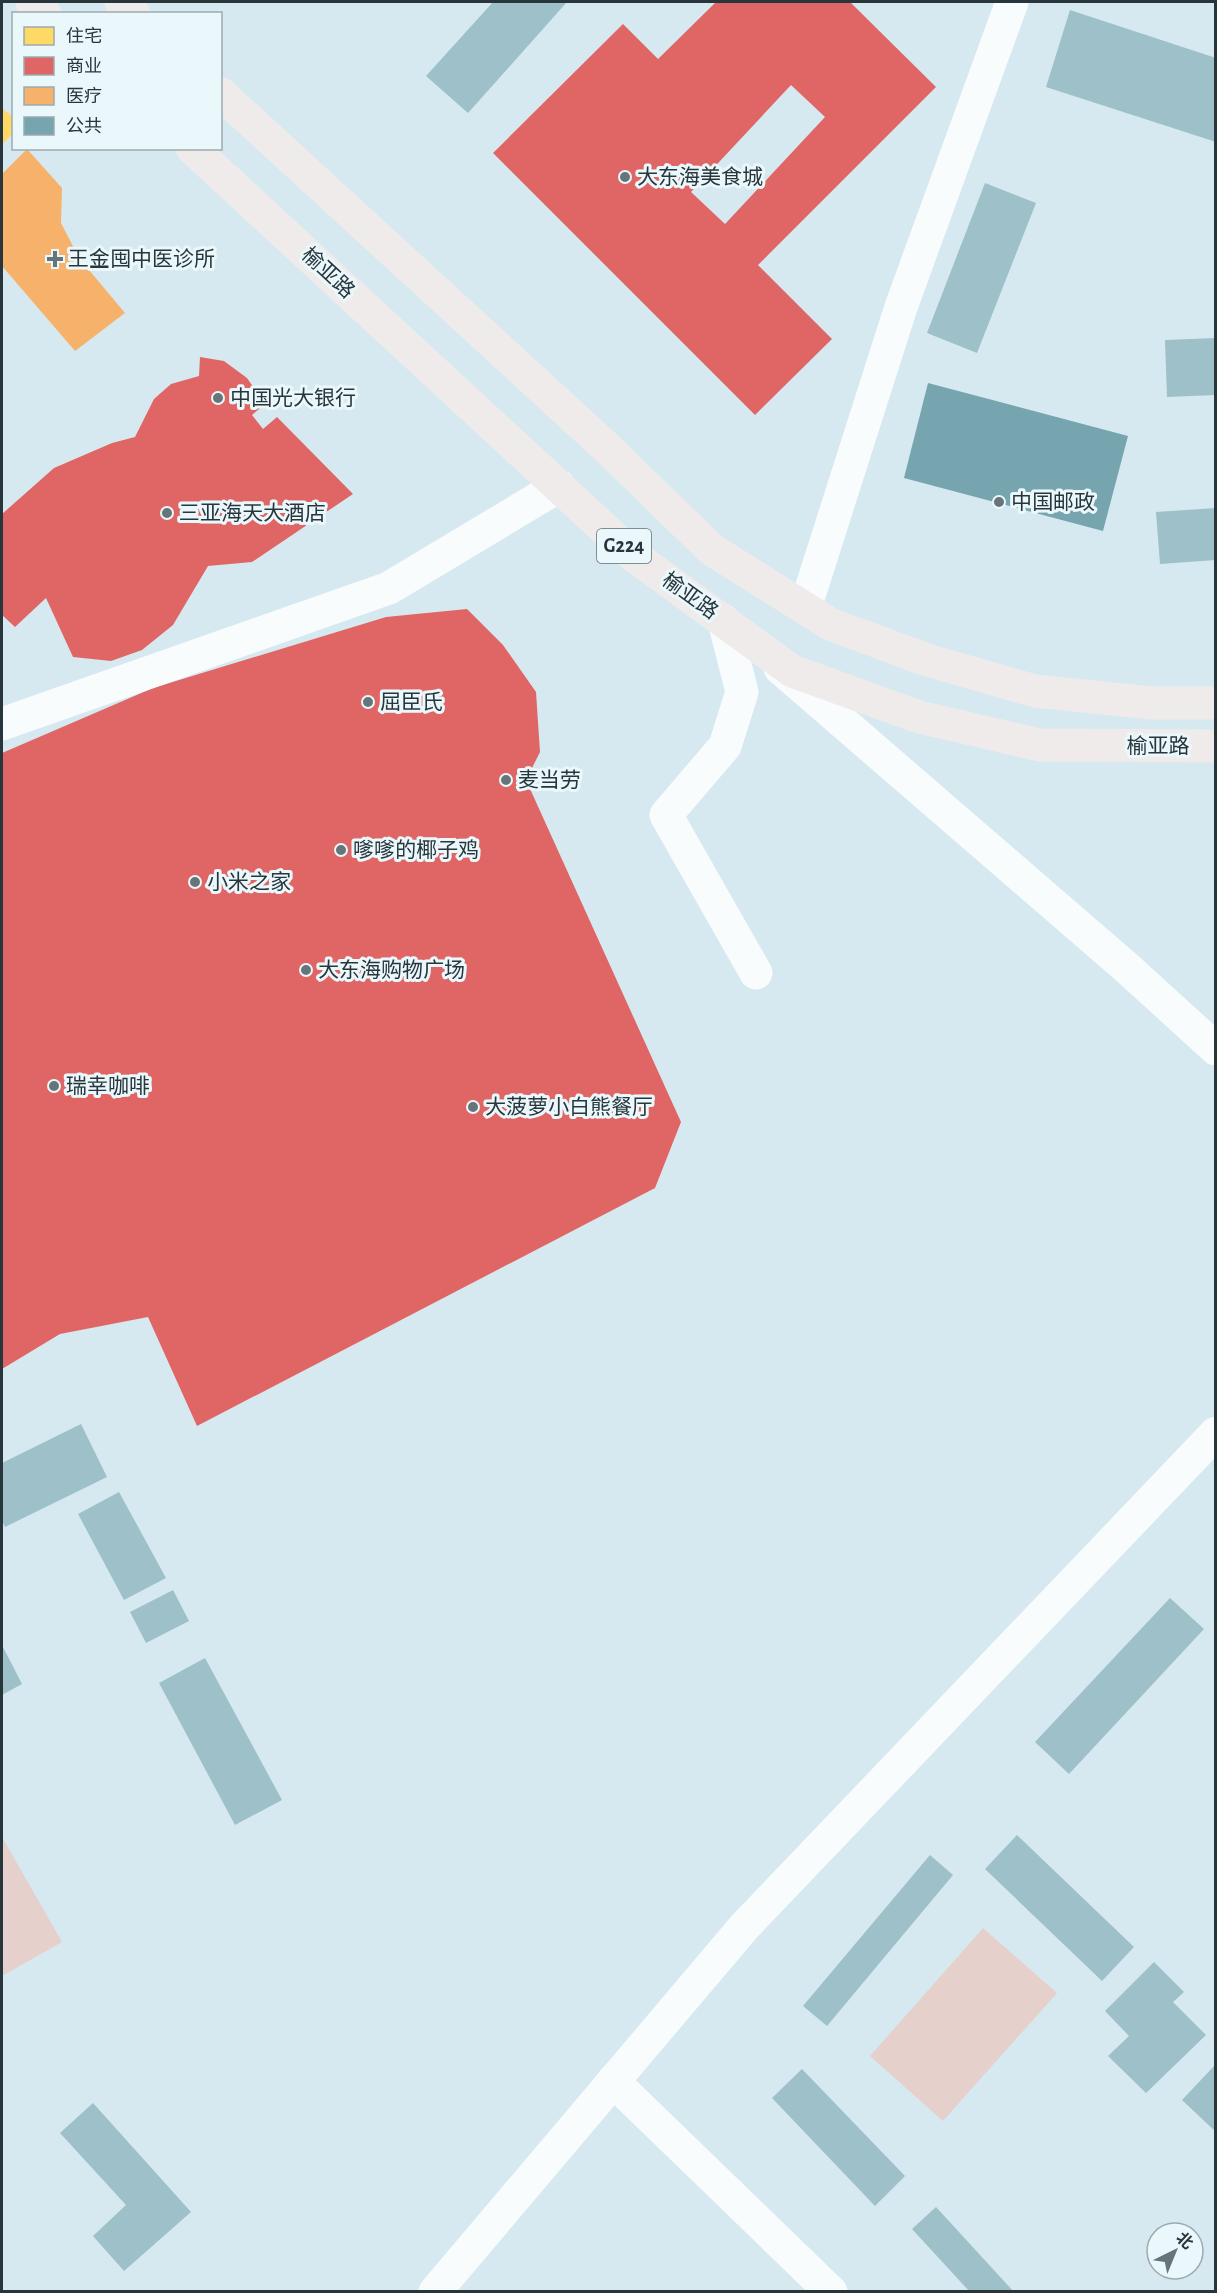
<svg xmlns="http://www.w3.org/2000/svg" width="1217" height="2293" viewBox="0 0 1217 2293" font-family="'Alegreya Sans','Noto Sans SC',sans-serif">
<rect width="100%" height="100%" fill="#d6e9f0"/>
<g fill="#e6d0cb">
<path d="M2 1837 62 1942 2 1976Z"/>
<path d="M983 1928 1057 1993 943 2121 870 2056Z"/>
</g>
<path fill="#ffd966" d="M2 108 14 118V132L2 145Z"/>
<g fill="#e06666" fill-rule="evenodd">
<path d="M716 2H850L936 87 758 265 832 339 755 415 493 153 623 24 658 59ZM791 85 825 117 725 224 691 192Z"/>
<path d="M200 357 224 361 247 378 265 404 252 415 263 429 277 417 353 494 252 562 208 566 173 625 142 650 111 661 73 657 46 598 15 627 2 615V514L54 468 112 443 135 437 154 399 171 384 199 376Z"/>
<path d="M467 609 503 645 536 692 540 752 526 780 681 1122 655 1188 197 1426 148 1317 60 1334 2 1369V753L153 688 386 617Z"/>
</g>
<path fill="#f6b26b" d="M27 149 62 188 61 223 79 258 125 313 75 351 2 266V174Z"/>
<path fill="#76a5af" d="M928 383 1128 436 1103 531 904 478Z"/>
<g fill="#9ec0c9">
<path d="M493 2H567L468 113 426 76Z"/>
<path d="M1070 10 1216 58V142L1046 87Z"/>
<path d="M985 183 1036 203 977 353 927 333Z"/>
<path d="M1216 338V395L1167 397 1165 340Z"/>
<path d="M1216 508V560L1160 564 1156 512Z"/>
<path d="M81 1424 107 1477 5 1527 2 1521V1463Z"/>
<path d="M119 1492 166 1578 124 1600 78 1514Z"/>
<path d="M173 1590 189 1621 146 1643 130 1612Z"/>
<path d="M1170 1598 1204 1629 1069 1774 1035 1742Z"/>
<path d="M2 1645 22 1684 2 1695Z"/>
<path d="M205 1658 282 1800 235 1825 159 1683Z"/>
<path d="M1017 1835 1134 1947 1102 1981 985 1869Z"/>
<path d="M930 1855 953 1875 827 2026 803 2006Z"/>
<path d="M1154 1962 1184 1992 1173 2002 1206 2035 1146 2093 1108 2056 1129 2036 1105 2011Z"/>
<path d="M1216 2064V2132L1182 2100Z"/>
<path d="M802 2069 905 2176 875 2206 772 2098Z"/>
<path d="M93 2103 191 2212 124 2271 93 2236 126 2205 60 2133Z"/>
<path d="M936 2207 1014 2292H970L912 2229Z"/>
</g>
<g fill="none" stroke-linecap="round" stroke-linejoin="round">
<g stroke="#f9fcfd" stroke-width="33">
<path d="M805 608 901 307 1012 2"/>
<path d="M724 621 742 692 725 746 666 815 756 973"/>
<path d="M780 668 1127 968 1216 1049"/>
<path d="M2 724 389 588 559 486"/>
<path d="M613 2081 831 2292"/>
<path d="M435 2292 744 1927 1216 1433"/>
</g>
<g stroke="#efebea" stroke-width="33">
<path d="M32 2 45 14"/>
<path d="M121 2 134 14"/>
<path d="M220 93 606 447 711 549 830 624 927 660 1035 691 1152 703H1216"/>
<path d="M192 148 634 556 792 671 919 717 1040 745 1216 746"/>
</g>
</g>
<g fill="#65757a" stroke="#eaf8fc" stroke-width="2">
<circle cx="625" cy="177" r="6"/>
<path d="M52 250h6v6h6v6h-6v6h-6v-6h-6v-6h6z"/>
<circle cx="218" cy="398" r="6"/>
<circle cx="999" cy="502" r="6"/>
<circle cx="167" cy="513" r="6"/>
<circle cx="368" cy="702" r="6"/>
<circle cx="506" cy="780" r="6"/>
<circle cx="341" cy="850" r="6"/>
<circle cx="195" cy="882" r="6"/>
<circle cx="306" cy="970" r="6"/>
<circle cx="54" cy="1086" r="6"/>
<circle cx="473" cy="1107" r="6"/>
</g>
<g text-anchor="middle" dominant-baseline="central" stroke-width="6" stroke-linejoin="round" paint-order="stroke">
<rect fill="#eaf8fc" stroke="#627075" stroke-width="1.5" x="597" y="529" width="54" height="34" rx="4.5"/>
<g font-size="20" font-weight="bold" fill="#28363b">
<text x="624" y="546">G224</text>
</g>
<g font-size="21" fill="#28363b" stroke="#eaf8fc" text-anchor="start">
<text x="637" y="177">大东海美食城</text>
<text x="68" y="259">王金囤中医诊所</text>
<text x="230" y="398">中国光大银行</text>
<text x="1011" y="502">中国邮政</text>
<text x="179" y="513">三亚海天大酒店</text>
<text x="380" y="702">屈臣氏</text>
<text x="518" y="780">麦当劳</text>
<text x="353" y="850">嗲嗲的椰子鸡</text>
<text x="207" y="882">小米之家</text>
<text x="318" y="970">大东海购物广场</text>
<text x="66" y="1086">瑞幸咖啡</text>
<text x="485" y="1107">大菠萝小白熊餐厅</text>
</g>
<g font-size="21" fill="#28363b" stroke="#eaf8fc">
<text transform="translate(328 273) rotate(43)">榆亚路</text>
<text transform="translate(690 596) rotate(36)">榆亚路</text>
<text x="1158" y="746">榆亚路</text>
</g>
</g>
<rect width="1217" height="2293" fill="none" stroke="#28363b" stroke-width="6"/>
<rect x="12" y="12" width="210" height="138" fill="#eaf8fc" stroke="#9caaaf" stroke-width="1.5"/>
<rect x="24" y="27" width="30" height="18" fill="#ffd966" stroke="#9caaaf" stroke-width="1.5"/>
<text x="66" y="42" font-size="18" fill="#28363b">住宅</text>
<rect x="24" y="57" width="30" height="18" fill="#e06666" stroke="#9caaaf" stroke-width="1.5"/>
<text x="66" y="72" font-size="18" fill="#28363b">商业</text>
<rect x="24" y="87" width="30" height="18" fill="#f6b26b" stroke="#9caaaf" stroke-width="1.5"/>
<text x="66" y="102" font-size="18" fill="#28363b">医疗</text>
<rect x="24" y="117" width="30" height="18" fill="#76a5af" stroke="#9caaaf" stroke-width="1.5"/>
<text x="66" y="132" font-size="18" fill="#28363b">公共</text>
<g transform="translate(1175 2251) rotate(43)"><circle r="28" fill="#eaf8fc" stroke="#9caaaf" stroke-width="1.5"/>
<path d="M0-4.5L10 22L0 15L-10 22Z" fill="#65757a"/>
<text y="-9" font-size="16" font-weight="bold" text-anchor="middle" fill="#28363b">北</text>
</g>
</svg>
